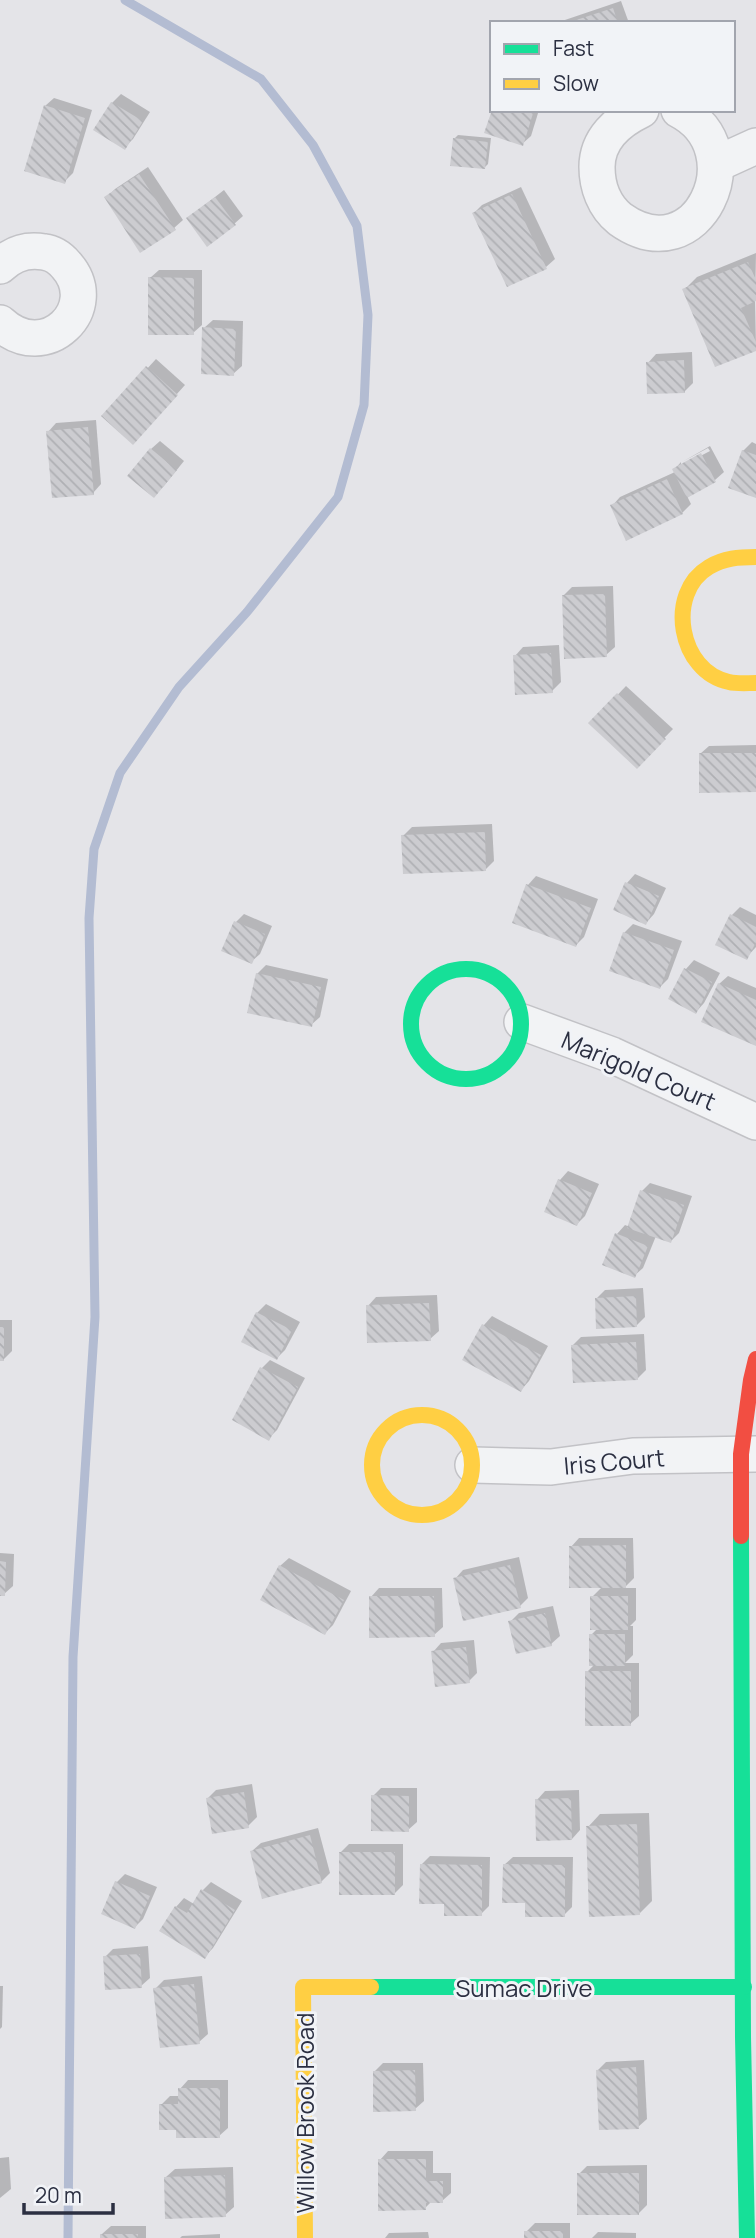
<svg xmlns="http://www.w3.org/2000/svg" width="756" height="2238" viewBox="0 0 756 2238" font-family="Manrope,sans-serif">
<defs>
<pattern id="building-back-hatch" width="6" height="6" patternUnits="userSpaceOnUse" patternTransform="scale(1.75)"><rect width="6" height="6" fill="#ccccd0"/><path d="M-1 5l2 2M0 0l6 6M5-1l2 2" fill="none" stroke="#afb0b4"/></pattern>
</defs>
<rect width="100%" height="100%" fill="#e4e4e8"/>
<g fill="#0003">
<path d="M621 1 629 23H556Z"/>
<path d="M121 94 150 112 133 139 125 147 112 103Z"/>
<path d="M54 98 92 110 73 173 64 182 45 106Z"/>
<path d="M494 110H539L531 136 522 144Z"/>
<path d="M458 135 491 138 488 164 484 168 454 139Z"/>
<path d="M148 167 183 220 174 228 106 198 115 189Z"/>
<path d="M521 187 555 259 546 267 474 213 482 205Z"/>
<path d="M224 190 243 216 234 224 188 218Z"/>
<path d="M756 253 755 300 756 349 684 290 697 277Z"/>
<path d="M159 270H202V325L193 333 150 278Z"/>
<path d="M213 320 243 321 242 366 233 374 204 328Z"/>
<path d="M692 352 693 383 685 391 648 363 656 354Z"/>
<path d="M156 359 185 385 141 434 104 416Z"/>
<path d="M96 420 101 484 93 493 48 432 56 423Z"/>
<path d="M160 441 184 461 163 487 151 449Z"/>
<path d="M752 442 756 444V496L743 451Z"/>
<path d="M710 446 724 472 715 480 687 496 691 504 682 513 627 538 612 506 620 497 675 472 674 470 681 462V466L710 451 708 448 682 462Z"/>
<path d="M613 586 615 647 606 655 563 596 572 587Z"/>
<path d="M559 645 561 682 552 691 515 656 523 647Z"/>
<path d="M626 686 673 729 637 766 591 723Z"/>
<path d="M756 745V790L700 754 709 746Z"/>
<path d="M492 824 494 861 485 870 403 836 412 827Z"/>
<path d="M635 874 666 888 654 914 646 923 627 883Z"/>
<path d="M536 876 598 899 584 937 576 945 514 921 528 885Z"/>
<path d="M740 907 756 915V947L746 958 732 915Z"/>
<path d="M244 914 272 926 260 954 251 962 236 922Z"/>
<path d="M633 924 682 941 668 979 660 987 624 933Z"/>
<path d="M694 960 720 973 704 1003 696 1012 670 999 686 969Z"/>
<path d="M266 965 328 979 320 1017 311 1025 257 974Z"/>
<path d="M728 976 756 988V1044L719 984Z"/>
<path d="M568 1171 599 1184 585 1216 577 1224 546 1211 560 1180Z"/>
<path d="M650 1183 692 1196 679 1233 671 1241 656 1236 643 1268 634 1276 604 1264 617 1234 625 1225 630 1227 642 1191Z"/>
<path d="M643 1288 645 1317 636 1326 597 1298 605 1290Z"/>
<path d="M437 1295 439 1331 430 1339 368 1306 376 1297Z"/>
<path d="M266 1304 300 1322 285 1350 277 1358 243 1341 257 1313Z"/>
<path d="M492 1316 548 1346 529 1381 521 1390 465 1359 484 1325Z"/>
<path d="M0 1320H12V1351L4 1359H0Z"/>
<path d="M644 1334 646 1370 637 1379 573 1345 581 1337Z"/>
<path d="M270 1360 305 1378 277 1430 269 1438 262 1368Z"/>
<path d="M579 1538H633L634 1578 624 1588H636V1620L630 1626H633V1655L625 1663H639V1716L630 1724 587 1672 595 1664 591 1635 598 1628 592 1597 602 1587 571 1547Z"/>
<path d="M0 1553 14 1554 13 1586 4 1594H0Z"/>
<path d="M519 1557 528 1598 520 1606 455 1579 463 1570Z"/>
<path d="M289 1558 351 1591 333 1625 325 1633 280 1566Z"/>
<path d="M379 1588H442L443 1627 434 1635 371 1597Z"/>
<path d="M553 1606 560 1636 551 1644 510 1622 519 1613Z"/>
<path d="M474 1640 477 1673 469 1681 433 1652 441 1643Z"/>
<path d="M252 1784 257 1817 248 1826 208 1798 216 1790Z"/>
<path d="M381 1788H417V1822L408 1830 373 1796Z"/>
<path d="M579 1790 580 1830 572 1839 537 1800 545 1791Z"/>
<path d="M649 1813 652 1901 639 1914 588 1827 600 1814Z"/>
<path d="M318 1828 330 1873 321 1882 252 1851 261 1843Z"/>
<path d="M349 1844H403V1885L394 1894 341 1852Z"/>
<path d="M430 1856 490 1857 489 1906 481 1914 422 1864Z"/>
<path d="M513 1857H573L572 1907 564 1915 527 1902 504 1865Z"/>
<path d="M125 1874 157 1887 143 1919 135 1927 117 1882Z"/>
<path d="M211 1882 242 1901 213 1948 204 1957 176 1907 184 1898 194 1904 203 1890Z"/>
<path d="M148 1946 150 1978 141 1986 105 1957 113 1949Z"/>
<path d="M202 1976 208 2034 199 2042 155 1989 164 1980Z"/>
<path d="M0 1986H3L2 2027 0 2029Z"/>
<path d="M644 2060 647 2119 638 2127 598 2070 606 2062Z"/>
<path d="M383 2063H423L424 2101 415 2109 375 2071Z"/>
<path d="M188 2080H228V2128L219 2136 178 2128 161 2105 170 2096H180V2089Z"/>
<path d="M388 2151H433V2173H451V2193L442 2201H432L425 2208 380 2160Z"/>
<path d="M9 2157 11 2189 0 2198V2158Z"/>
<path d="M647 2165V2205L638 2214 579 2174 587 2166Z"/>
<path d="M233 2167 234 2207 225 2215 166 2177 175 2169Z"/>
<path d="M535 2223H570V2238H526V2232Z"/>
<path d="M111 2226H146V2238H102V2234Z"/>
<path d="M428 2232 429 2238H385L389 2233Z"/>
<path d="M598 2232 636 2233V2238H592Z"/>
<path d="M220 2234V2238H180L182 2236Z"/>
</g>
<g fill="none" stroke-linecap="round" stroke-linejoin="round">
<path stroke="#b3bcd2" stroke-width="9" d="M68 2238 73 1657 95 1317 89 918 94 849 120 773 179 687 247 612 338 497 364 405 368 315 357 226 313 145 261 79 125 0"/>
</g>
<g fill="url(#building-back-hatch)">
<path d="M613 8 618 23H570V22Z"/>
<path d="M111 102 143 121 125 150 93 130Z"/>
<path d="M44 105 85 118 65 184 24 171Z"/>
<path d="M492 110H534L523 146 484 133Z"/>
<path d="M453 138 488 142 485 169 450 166Z"/>
<path d="M139 174 176 230 140 253 104 197Z"/>
<path d="M512 194 547 269 507 287 472 213Z"/>
<path d="M215 197 236 225 207 247 186 218Z"/>
<path d="M748 262 756 280V301L741 308 756 342V351L715 367 682 289Z"/>
<path d="M148 277 194 278V335H148Z"/>
<path d="M202 327 236 329 234 376 201 374Z"/>
<path d="M684 360 685 393 647 394 646 362Z"/>
<path d="M146 366 178 395 133 445 101 416Z"/>
<path d="M88 427 94 495 52 498 46 431Z"/>
<path d="M150 448 177 470 154 498 127 476Z"/>
<path d="M742 450 756 455V498L728 488Z"/>
<path d="M701 453 716 482 687 498 672 469Z"/>
<path d="M667 479 683 514 626 541 610 505Z"/>
<path d="M605 594 607 657 564 659 562 595Z"/>
<path d="M551 653 553 693 515 695 513 655Z"/>
<path d="M617 693 666 739 637 769 588 723Z"/>
<path d="M699 753H756V792L699 793Z"/>
<path d="M485 832 486 871 403 874 401 835Z"/>
<path d="M625 882 659 896 646 925 613 910Z"/>
<path d="M526 884 591 908 576 947 512 923Z"/>
<path d="M730 914 756 927V942L747 960 715 945Z"/>
<path d="M234 921 265 934 252 964 221 951Z"/>
<path d="M623 932 674 950 660 989 609 971Z"/>
<path d="M684 968 712 982 696 1014 668 999Z"/>
<path d="M256 973 321 987 312 1027 247 1013Z"/>
<path d="M718 983 756 1000V1046L701 1022Z"/>
<path d="M558 1179 592 1193 577 1226 544 1212Z"/>
<path d="M640 1190 684 1205 671 1243 627 1228Z"/>
<path d="M615 1233 648 1246 635 1278 602 1265Z"/>
<path d="M636 1296 637 1327 596 1329 595 1298Z"/>
<path d="M429 1303 431 1341 367 1343 366 1305Z"/>
<path d="M256 1312 292 1330 277 1360 241 1342Z"/>
<path d="M482 1324 541 1355 521 1392 462 1360Z"/>
<rect x="0" y="1327" width="4" height="34"/>
<path d="M636 1342 638 1380 573 1383 571 1345Z"/>
<path d="M260 1367 298 1387 269 1441 232 1420Z"/>
<path d="M626 1545V1588H569V1546Z"/>
<path d="M0 1561 6 1562 5 1596H0Z"/>
<path d="M279 1565 344 1600 325 1635 260 1600Z"/>
<path d="M510 1565 521 1608 463 1621 453 1578Z"/>
<path d="M369 1596H434L435 1637 369 1638Z"/>
<rect x="590" y="1596" width="38" height="34"/>
<path d="M545 1613 552 1646 516 1654 508 1621Z"/>
<rect x="589" y="1634" width="36" height="32"/>
<path d="M466 1647 470 1683 435 1687 431 1651Z"/>
<rect x="585" y="1671" width="46" height="55"/>
<path d="M244 1792 249 1828 212 1834 206 1798Z"/>
<path d="M371 1795 409 1796V1832L371 1831Z"/>
<path d="M571 1798 572 1840 536 1841 535 1799Z"/>
<path d="M637 1824 640 1915 589 1917 586 1826Z"/>
<path d="M310 1835 322 1883 262 1899 250 1851Z"/>
<rect x="339" y="1852" width="56" height="43"/>
<path d="M420 1864 482 1865V1916H444V1904H419Z"/>
<path d="M503 1864 565 1865V1917H525V1903H502Z"/>
<path d="M115 1881 150 1896 135 1929 101 1914Z"/>
<path d="M201 1889 235 1910 205 1959 159 1931 175 1906 187 1913Z"/>
<path d="M140 1954 142 1988 105 1990 103 1956Z"/>
<path d="M194 1984 200 2044 160 2048 153 1988Z"/>
<path d="M636 2067 639 2129 599 2130 596 2070Z"/>
<path d="M415 2070 416 2111 373 2112V2071Z"/>
<path d="M178 2088H220V2138H176V2130H159V2104H178Z"/>
<path d="M378 2159H426V2181H443V2203H426V2210L378 2211Z"/>
<rect x="577" y="2173" width="62" height="42"/>
<path d="M225 2175 226 2217 165 2219 164 2177Z"/>
<rect x="524" y="2231" width="39" height="7"/>
<rect x="100" y="2234" width="38" height="4"/>
</g>
<g fill="none" stroke-linecap="round" stroke-linejoin="round">
<defs>
<g id="street">
<path d="M641 110C618 121 597 139 597 167 597 186 604 206 620 219 698 275 756 150 679 110"/>
<path d="M723 161 756 146"/>
<path d="M0 266C12 254 27 249 44 252 53 253 60 258 66 265 104 307 46 366 0 323"/>
<path d="M522 1022 612 1055 756 1122"/>
<path d="M473 1465 551 1467 633 1456 756 1454"/>
</g>
</defs>
<use href="#street" stroke="#c2c2c6" stroke-width="38"/>
<use href="#street" stroke="#f2f3f5" stroke-width="35"/>
<g stroke="#16e098" stroke-width="16">
<circle cx="466" cy="1024" r="55"/>
<path d="M741 1536 743 2037 747 2238"/>
<path d="M371 1987H744"/>
</g>
<g stroke="#ffcf43" stroke-width="16">
<path d="M756 557C739 557 724 558 709 567 665 593 679 672 729 682 737 684 747 683 756 683"/>
<circle cx="422" cy="1465" r="50"/>
<path d="M305 2238 303 1987H371"/>
</g>
<path stroke="#f24e42" stroke-width="16" d="M741 1536V1454L751 1380 756 1359"/>
</g>
<g text-anchor="middle" dominant-baseline="central" stroke-width="6" stroke-linejoin="round" paint-order="stroke">
<g font-size="24" fill="#2b2f41" stroke="#f1f3f7">
<text transform="translate(639 1070) rotate(23)">Marigold Court</text>
<text transform="translate(614 1461) rotate(-5)">Iris Court</text>
<text x="524" y="1987">Sumac Drive</text>
<text transform="translate(304 2113) rotate(-90)">Willow Brook Road</text>
</g>
</g>
<rect x="490" y="21" width="245" height="91" fill="#f1f3f7" stroke="#a2a5ae" stroke-width="2"/>
<rect x="504" y="44" width="35" height="10" fill="#16e098" stroke="#a2a5ae" stroke-width="2"/>
<text x="553" y="56" font-size="21" fill="#2b2f41">Fast</text>
<rect x="504" y="79" width="35" height="10" fill="#ffcf43" stroke="#a2a5ae" stroke-width="2"/>
<text x="553" y="91" font-size="21" fill="#2b2f41">Slow</text>
<path d="M24 2203v10h89v-10" fill="none" stroke="#2b2f41" stroke-width="3.5"/>
<text x="35" y="2203" font-size="21" fill="#2b2f41" stroke="#f1f3f7" stroke-width="5" paint-order="stroke">20 m</text>
</svg>
